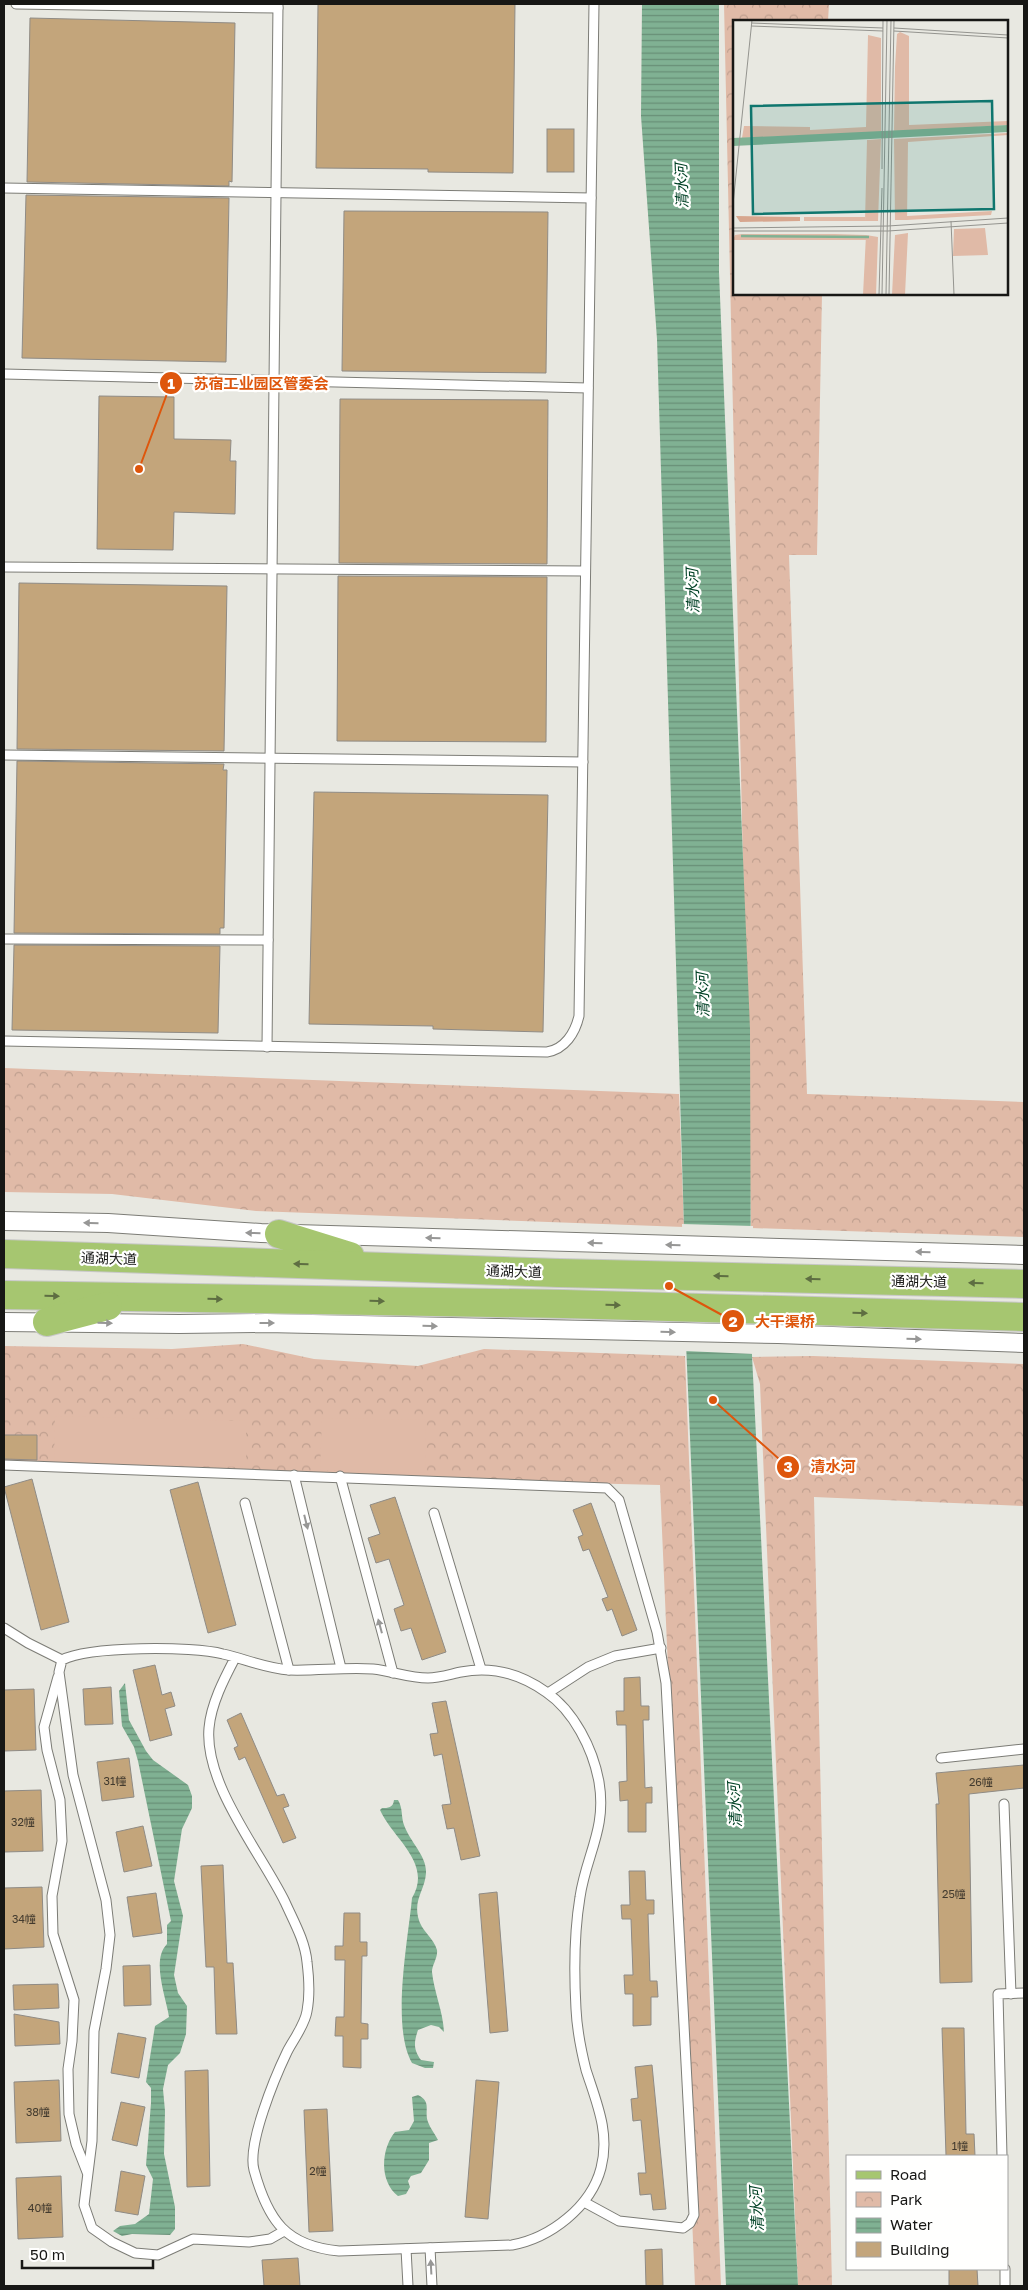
<svg xmlns="http://www.w3.org/2000/svg" width="1028" height="2290" viewBox="0 0 1028 2290" font-family="'Golos Text','Noto Sans SC',sans-serif">
<defs>
<pattern id="park-crowns" width="20" height="18" patternUnits="userSpaceOnUse" patternTransform="scale(1.25)"><rect width="20" height="18" fill="#e0baa7"/><path d="M2 6a3 3 0 1 1 6 0M12 15a3 3 0 1 1 6 0" fill="none" stroke="#bf9f8f"/></pattern>
<pattern id="water-rules" width="6" height="5" patternUnits="userSpaceOnUse" patternTransform="scale(1.25)"><rect width="6" height="5" fill="#80b193"/><path d="M0 2.5h6" fill="none" stroke="#688f77"/></pattern>
</defs>
<rect width="100%" height="100%" fill="#e8e8e1"/>
<g fill="url(#park-crowns)">
<path d="M724 4H829L828 21H734V294H822L817 555H789L807 1094 1024 1102V1237L751 1228Z"/>
<path d="M4 1068 679 1094 684 1227 256 1211 112 1194 4 1192Z"/>
<path d="M243 1344 314 1359 418 1366 484 1349 685 1356 721 2286H695L660 1485 4 1469V1346L172 1349Z"/>
<path d="M813 1356 1024 1364V1506L814 1497 832 2286H798L760 1384 752 1357Z"/>
</g>
<g fill="#e0baa7">
<path d="M55 1416 246 1421V1467L54 1463Z"/>
<path d="M322 1418 426 1420 425 1473 320 1470Z"/>
</g>
<g fill="url(#water-rules)">
<path d="M642 4H719V272L750 1029 751 1335 798 2286H726L685 1319 684 1227 657 339 641 116Z"/>
<path d="M125 1683 129 1720 146 1751 153 1760 188 1785 192 1796V1808L182 1829 174 1881 183 1916 174 1975 178 1993 187 2006 186 2034 180 2053 168 2065 163 2089 165 2111 164 2154 175 2207V2229L170 2235 132 2234 122 2236 113 2231 120 2226 135 2224 149 2214 153 2179 146 2165 151 2103V2088L146 2082 155 2026 169 2017C166 1997 151 1960 167 1944V1925L171 1921 138 1761 134 1747 122 1726 119 1691Z"/>
<path d="M394 1800H398C403 1808 401 1817 404 1825 410 1842 427 1856 426 1873 425 1890 414 1898 418 1917 421 1931 434 1938 437 1950 438 1958 432 1965 432 1972 434 1992 443 2011 444 2032L439 2027 431 2025 418 2030C414 2042 413 2049 421 2060L434 2062 433 2068H425L412 2063C391 2026 408 1941 412 1898 433 1863 393 1839 380 1810L382 1808C388 1808 393 1808 394 1800Z"/>
<path d="M418 2095C432 2102 424 2110 428 2122 430 2128 435 2134 438 2140L429 2143V2160L421 2173 411 2176 408 2181 410 2187 406 2194 398 2196C379 2181 381 2149 395 2132L409 2130 414 2121 412 2097Z"/>
</g>
<path fill="#e8e8e1" d="M682 1224 753 1226 754 1354 684 1351Z"/>
<g fill="#c3a57b" stroke="#8f8b85">
<path d="M318 4H515L513 173 428 172V169L316 168Z"/>
<path d="M30 18 235 23 232 182 229 181V186L27 182Z"/>
<rect x="547" y="129" width="27" height="43"/>
<path d="M26 195 229 198 226 362 22 358Z"/>
<path d="M344 211 548 212 546 373 342 371Z"/>
<path d="M99 396 174 397V439L231 440 230 461H236L235 514 174 512 173 550 97 549Z"/>
<path d="M340 399 548 400 547 564 339 563Z"/>
<path d="M338 576 547 577 546 742 337 741Z"/>
<path d="M19 583 227 586 224 751 17 749Z"/>
<path d="M17 761 224 764 223 770H227L224 928H220V934L14 933Z"/>
<path d="M314 792 548 795 543 1032 433 1029V1026L309 1024Z"/>
<path d="M14 945 220 946 218 1033 12 1030Z"/>
<path d="M4 1435H37V1460L4 1459Z"/>
<path d="M32 1479 69 1622 41 1630 4 1487Z"/>
<path d="M198 1482 236 1625 208 1633 170 1490Z"/>
<path d="M395 1497 446 1652 422 1660 411 1628 401 1631 394 1609 404 1605 389 1559 376 1563 368 1538 380 1534 370 1505Z"/>
<path d="M591 1503 637 1630 622 1636 612 1609 607 1611 602 1599 608 1597 589 1549 583 1551 578 1537 583 1535 573 1510Z"/>
<path d="M155 1665 162 1695 171 1692 175 1706 165 1709 172 1735 150 1741 133 1670Z"/>
<path d="M640 1677 641 1706H649V1720H643L645 1788 652 1787V1803H646V1832H628V1800L620 1801 619 1782 627 1781 626 1725H617L616 1711H624V1678Z"/>
<path d="M111 1687 113 1724 85 1725 83 1689Z"/>
<path d="M34 1689 36 1750 4 1751V1690Z"/>
<path d="M446 1701 480 1856 461 1860 454 1828 447 1829 442 1805 451 1804 442 1754 434 1756 430 1734 438 1733 432 1703Z"/>
<path d="M241 1713 277 1796 284 1794 289 1806 283 1808 296 1838 283 1843 245 1757 239 1760 234 1748 238 1746 227 1720Z"/>
<path d="M129 1758 134 1797 102 1801 97 1762Z"/>
<path d="M1024 1765V1788L969 1794 972 1982 940 1983 936 1804H939L936 1773Z"/>
<path d="M41 1790 43 1851 4 1852V1791Z"/>
<path d="M143 1826 152 1866 124 1872 116 1832Z"/>
<path d="M223 1865 227 1963H233L237 2034H216L214 1967H206L201 1866Z"/>
<path d="M629 1871H645L646 1900H654V1914H648L650 1981H657L658 1997H651V2025L633 2026V1994H625L624 1975H633L631 1919H622L621 1905H630Z"/>
<path d="M42 1887 44 1947 4 1949V1888Z"/>
<path d="M497 1892 508 2031 490 2033 479 1894Z"/>
<path d="M156 1893 162 1933 133 1937 127 1897Z"/>
<path d="M344 1913H360V1942H367V1956H362L361 2023 368 2024V2039H361V2068L343 2067V2036H335L336 2017H344L345 1960H335V1946H343Z"/>
<path d="M150 1965 151 2005 124 2006 123 1966Z"/>
<path d="M58 1984 59 2008 14 2010 13 1985Z"/>
<path d="M14 2014 59 2022 60 2044 15 2046Z"/>
<path d="M942 2028H964L966 2134H974L975 2156H946Z"/>
<path d="M118 2033 146 2038 139 2078 111 2073Z"/>
<path d="M652 2065 666 2209 653 2210 651 2194 640 2195 638 2173H646L641 2120 633 2121 631 2099 638 2098 635 2067Z"/>
<path d="M208 2070 210 2186 187 2187 185 2071Z"/>
<path d="M59 2080 61 2141 16 2143 14 2082Z"/>
<path d="M476 2080 499 2082 488 2219 465 2217Z"/>
<path d="M121 2102 145 2107 137 2146 112 2140Z"/>
<path d="M327 2109 333 2231 309 2232 304 2110Z"/>
<path d="M121 2171 145 2176 138 2215 115 2211Z"/>
<path d="M61 2176 63 2237 18 2239 16 2178Z"/>
<path d="M662 2249 663 2286H646L645 2250Z"/>
<path d="M298 2258 300 2286H264L262 2260Z"/>
<path d="M949 2269H977L978 2286H949Z"/>
</g>
<g fill="none" stroke-linecap="round" stroke-linejoin="round">
<defs>
<g id="service">
<path d="M16 4 278 8"/>
<path d="M4 188 591 198"/>
<path d="M4 374 588 388"/>
<path d="M4 567 585 571"/>
<path d="M4 755 583 762"/>
<path d="M4 939 268 940"/>
<path d="M4 1041 547 1052C565 1049 575 1033 579 1016L594 4"/>
<path d="M267 1047 278 4"/>
<path d="M4 1465 607 1488 619 1500 657 1632 666 1683 694 2215 690 2223 683 2228 619 2221 584 2202"/>
<path d="M294 1475 341 1668"/>
<path d="M340 1476 393 1673"/>
<path d="M245 1503 289 1670"/>
<path d="M434 1513 481 1669"/>
<path d="M4 1628 28 1643 62 1660"/>
<path d="M235 1658C224 1679 211 1704 209 1728 204 1784 261 1853 285 1902 294 1922 305 1941 307 1962 309 1978 310 1996 307 2011 305 2025 293 2040 287 2052 275 2077 247 2144 254 2170 268 2221 286 2246 339 2251L512 2245C550 2238 591 2207 601 2168 610 2133 597 2104 586 2070 581 2050 577 2030 576 2009 574 1973 574 1933 580 1897 586 1855 607 1829 599 1782 593 1749 574 1711 546 1692 521 1674 492 1666 461 1672 451 1674 439 1678 428 1678 409 1678 392 1671 373 1669 345 1667 317 1671 289 1670 265 1668 245 1659 223 1654 192 1646 89 1646 62 1660L59 1672 73 1775 106 1900 110 1935 106 1969 94 2031 92 2141 84 2205 92 2228 112 2242 135 2253 158 2255 193 2239 249 2242 270 2239 284 2231"/>
<path d="M58 1677 44 1727 47 1750 60 1800 62 1841 52 1896 53 1934 74 2000 72 2041 68 2069 69 2114 76 2144 87 2172"/>
<path d="M548 1693 588 1667 615 1656 661 1648"/>
<path d="M941 1758 1024 1749"/>
<path d="M1004 1804 1011 1994"/>
<path d="M1002 2156 998 1994 1024 1993"/>
<path d="M430 2248 432 2286"/>
<path d="M406 2249 408 2286"/>
<path d="M1005 2269V2286"/>
</g>
<g id="minor">
<path d="M4 1221 108 1223 261 1233 1024 1255"/>
<path d="M4 1322 179 1324 266 1323 778 1334 1024 1343"/>
</g>
<g id="primary">
<path d="M279 1234 350 1256"/>
<path d="M4 1254 559 1273 1024 1284"/>
<path d="M4 1295 564 1304 1024 1317"/>
<path d="M47 1322 108 1306"/>
</g>
</defs>
<use href="#service" stroke="#7c7c76" stroke-width="11"/>
<use href="#minor" stroke="#7c7c76" stroke-width="20"/>
<use href="#primary" stroke="#c7c7c7" stroke-width="30"/>
<use href="#service" stroke="#fff" stroke-width="9"/>
<use href="#minor" stroke="#fff" stroke-width="18"/>
<use href="#primary" stroke="#a6c670" stroke-width="28"/>
</g>
<defs><path id="oneway-solid" d="M-6-.8H1V-3.2L6.5 0L1 3.2V.8H-6Z" transform="scale(1.25)"/></defs>
<g fill="#979796">
<use href="#oneway-solid" transform="translate(91 1223) rotate(-179)"/>
<use href="#oneway-solid" transform="translate(253 1233) rotate(-178)"/>
<use href="#oneway-solid" transform="translate(433 1238) rotate(-178)"/>
<use href="#oneway-solid" transform="translate(595 1243) rotate(-178)"/>
<use href="#oneway-solid" transform="translate(673 1245) rotate(-178)"/>
<use href="#oneway-solid" transform="translate(923 1252) rotate(-178)"/>
<use href="#oneway-solid" transform="translate(105 1323) rotate(1)"/>
<use href="#oneway-solid" transform="translate(267 1323)"/>
<use href="#oneway-solid" transform="translate(430 1326) rotate(1)"/>
<use href="#oneway-solid" transform="translate(668 1332) rotate(1)"/>
<use href="#oneway-solid" transform="translate(914 1339) rotate(2)"/>
<use href="#oneway-solid" transform="translate(306 1522) rotate(76)"/>
<use href="#oneway-solid" transform="translate(380 1626) rotate(-105)"/>
<use href="#oneway-solid" transform="translate(431 2267) rotate(-93)"/>
</g>
<g fill="#5e6e42">
<use href="#oneway-solid" transform="translate(301 1264) rotate(-178)"/>
<use href="#oneway-solid" transform="translate(721 1276) rotate(-179)"/>
<use href="#oneway-solid" transform="translate(813 1279) rotate(-179)"/>
<use href="#oneway-solid" transform="translate(976 1283) rotate(-179)"/>
<use href="#oneway-solid" transform="translate(52 1296) rotate(1)"/>
<use href="#oneway-solid" transform="translate(215 1299) rotate(1)"/>
<use href="#oneway-solid" transform="translate(377 1301) rotate(1)"/>
<use href="#oneway-solid" transform="translate(613 1305) rotate(2)"/>
<use href="#oneway-solid" transform="translate(860 1313) rotate(1)"/>
</g>
<g text-anchor="middle" dominant-baseline="central" stroke-width="4.5" stroke-linejoin="round" paint-order="stroke">
<g font-size="11" fill="#423a2e">
<text x="115" y="1780">31幢</text>
<text x="981" y="1781">26幢</text>
<text x="23" y="1821">32幢</text>
<text x="954" y="1893">25幢</text>
<text x="24" y="1918">34幢</text>
<text x="38" y="2111">38幢</text>
<text x="960" y="2145">1幢</text>
<text x="318" y="2170">2幢</text>
<text x="40" y="2207">40幢</text>
</g>
<g font-size="14" fill="#171715" stroke="#fffffe">
<text transform="translate(109 1258) rotate(2)">通湖大道</text>
<text transform="translate(514 1271) rotate(2)">通湖大道</text>
<text transform="translate(919 1281) rotate(1)">通湖大道</text>
</g>
<g font-size="15" font-style="italic" fill="#024226" stroke="#fffffe">
<text transform="translate(681 186) rotate(-92)">清水河</text>
<text transform="translate(692 591) rotate(-92)">清水河</text>
<text transform="translate(702 995) rotate(-92)">清水河</text>
<text transform="translate(734 1805) rotate(-93)">清水河</text>
<text transform="translate(756 2209) rotate(-93)">清水河</text>
</g>
</g>
<g transform="translate(733 20)">
<rect width="275" height="275" fill="#e8e8e1"/>
<path d="M259 191 258 195 240 196 174 200V196ZM71 197H132V201H71ZM9 214H102L133 215V220H0L2 215Z" fill="#e0baa7"/>
<path d="M3 196 67 197V201L7 202Z" fill="#d7a68e"/>
<path d="M167 12 176 16V105L275 101V105L161 112 162 47 164 14ZM135 15 148 18V112L9 118 11 106 77 107V110L133 107ZM275 113V115L175 122 174 200H162L161 119ZM148 119 145 201H132L134 120ZM252 208 255 235 220 236 221 209ZM175 213 172 275H159L162 215ZM133 215 145 217 143 275H130Z" fill="#e0baa7"/>
<path d="M275 105V112L0 126V118Z" fill="#80b193"/>
<path fill="none" stroke="#80b193" stroke-width="2.5" d="M8 216 136 217"/>
<path fill="none" stroke="#94948f" stroke-width="1" d="M18 3 150 8M18 6 150 11M161 8 275 15M161 11 275 18M149 149 150 0M0 184 19 0M218 201 221 275M0 208 155 206 275 198M0 211H155L275 203M146 275 149 168M149 275 154 0M153 275 158 0M156 275 161 0"/>
<path fill="#0f766e" fill-opacity="0.15" stroke="#0f766e" stroke-width="2.5" d="M259 81 261 189 20 194 18 86Z"/>
<rect width="275" height="275" fill="none" stroke="#171715" stroke-width="2.5"/>
</g>
<path fill="none" stroke="#de560c" stroke-width="2" d="M139 469L171 383M669 1286L733 1321M713 1400L788 1467"/>
<g fill="#de560c" stroke="#fffffe" stroke-width="2">
<circle cx="139" cy="469" r="5"/>
<circle cx="669" cy="1286" r="5"/>
<circle cx="713" cy="1400" r="5"/>
<circle cx="171" cy="383" r="12"/>
<circle cx="733" cy="1321" r="12"/>
<circle cx="788" cy="1467" r="12"/>
</g>
<g font-size="15" text-anchor="middle" font-weight="bold" fill="#fff">
<text x="171" y="389">1</text>
<text x="733" y="1327">2</text>
<text x="788" y="1472">3</text>
</g>
<g font-size="15" text-anchor="middle" font-weight="bold" fill="#de560c" stroke="#fffffe" stroke-width="4.5" stroke-linejoin="round" paint-order="stroke">
<text x="261" y="389">苏宿工业园区管委会</text>
<text x="785" y="1327">大干渠桥</text>
<text x="833" y="1472">清水河</text>
</g>
<rect width="1028" height="2290" fill="none" stroke="#171715" stroke-width="10"/>
<rect x="846" y="2155" width="162" height="115" fill="#fffffe" stroke="#a2a2a1"/>
<rect x="856" y="2171" width="25" height="8" fill="#a6c670" stroke="#a2a2a1"/>
<text x="890" y="2180" font-size="15" fill="#171715">Road</text>
<rect x="856" y="2192" width="25" height="15" fill="url(#park-crowns)" stroke="#a2a2a1"/>
<text x="890" y="2205" font-size="15" fill="#171715">Park</text>
<rect x="856" y="2218" width="25" height="15" fill="url(#water-rules)" stroke="#a2a2a1"/>
<text x="890" y="2230" font-size="15" fill="#171715">Water</text>
<rect x="856" y="2242" width="25" height="15" fill="#c3a57b" stroke="#a2a2a1"/>
<text x="890" y="2255" font-size="15" fill="#171715">Building</text>
<path d="M22 2260v8h131v-8" fill="none" stroke="#171715" stroke-width="2.5"/>
<text x="30" y="2260" font-size="15" fill="#171715" stroke="#fffffe" stroke-width="4" paint-order="stroke">50 m</text>
</svg>
